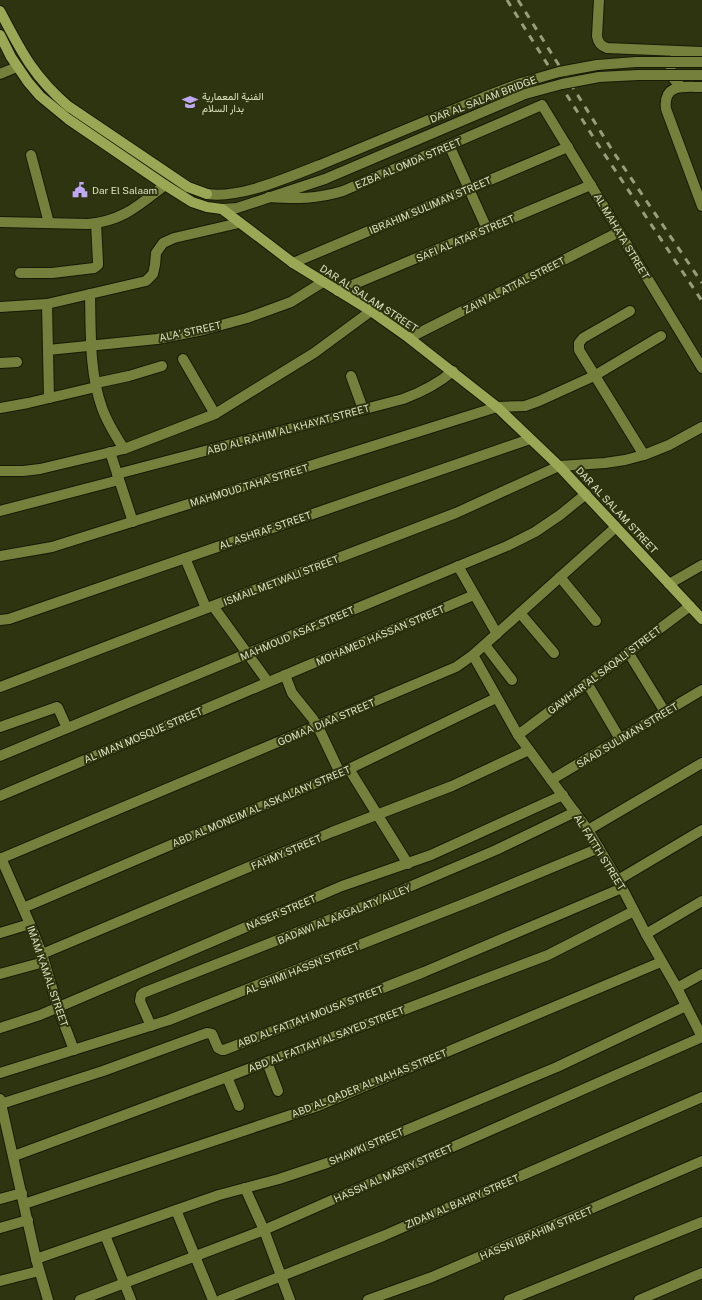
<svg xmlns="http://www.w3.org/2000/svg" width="702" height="1300" viewBox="0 0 702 1300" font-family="'Public Sans',Vazirmatn,sans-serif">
<rect width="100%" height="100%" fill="#2e340f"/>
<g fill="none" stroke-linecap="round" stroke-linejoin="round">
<defs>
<g id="minor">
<path d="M599 0 597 36C598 43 601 46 607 48L702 52"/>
<path d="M677 55C666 68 670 78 682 87"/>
<path d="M0 74 17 67"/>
<path d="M702 87C684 87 663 83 666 109L702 206"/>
<path d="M449 145 487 229"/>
<path d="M31 155 49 223"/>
<path d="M207 194C241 199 288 177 320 165"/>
<path d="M269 197C296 199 317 199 343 191L542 105 702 368"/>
<path d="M222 209 237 208 325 179"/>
<path d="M0 222 88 224C123 221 139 205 165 185"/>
<path d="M293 263 568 147"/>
<path d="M20 273H52L94 268 98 265V262L96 223"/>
<path d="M338 291 591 185"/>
<path d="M90 294C91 332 89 371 102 408 107 422 115 435 124 449"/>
<path d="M47 304 49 398"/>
<path d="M0 307 47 304 146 281 153 274 155 265 156 253 163 243 174 238 239 223"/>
<path d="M630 311 583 338 579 343V350L644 455"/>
<path d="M409 338 619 232"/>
<path d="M48 350 157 339 203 330 247 318 291 302 323 282"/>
<path d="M183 359 215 414"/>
<path d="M0 363 17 362"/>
<path d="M351 376 363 409"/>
<path d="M96 383 129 376 162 366"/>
<path d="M0 408 28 403 96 387"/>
<path d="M110 452 133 522"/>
<path d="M0 471H23L40 469 124 449 215 414 314 353 371 311"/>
<path d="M117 474 403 399C422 392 438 384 453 371"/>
<path d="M0 511 119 480"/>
<path d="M0 556 52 547 497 407 525 406 539 401 594 376 661 336"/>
<path d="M185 558 206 608"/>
<path d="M458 566 497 634"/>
<path d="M560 577 596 621"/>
<path d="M669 584 702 565"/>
<path d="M213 606 268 682"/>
<path d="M520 613 554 653"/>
<path d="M0 620 9 619 530 439"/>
<path d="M485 645 512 680"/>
<path d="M628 652 665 712"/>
<path d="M473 655 518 735 588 830 618 880 646 934 677 988 702 1037"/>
<path d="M285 675 292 693 313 719 320 731 340 773"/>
<path d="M587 683 620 739"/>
<path d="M0 687 456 513 559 466 605 463 625 460 644 455 669 445 702 427"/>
<path d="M0 727 57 707 58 708 67 728"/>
<path d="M518 735 690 606"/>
<path d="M0 756 507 546 535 532 560 515 586 494"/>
<path d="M349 769 408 864"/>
<path d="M551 780 702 690"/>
<path d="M0 796 474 595"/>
<path d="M588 830 702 763"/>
<path d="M1 858 30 924 42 954 58 1008 74 1050"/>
<path d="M0 859 456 667 473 655 616 527"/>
<path d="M618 880 702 830"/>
<path d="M23 908 349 769 496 698"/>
<path d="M0 933 30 924"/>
<path d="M646 934 702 901"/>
<path d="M42 954 332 832 452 786 529 750"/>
<path d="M0 974 44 962"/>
<path d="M677 988 702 974"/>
<path d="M151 1026 140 1001 141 995 143 993 362 907 496 850 575 812"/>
<path d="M0 1028 40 1015 342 886 431 855 563 795"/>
<path d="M267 1062 278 1091"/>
<path d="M0 1073 169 1020 476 899 599 848"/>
<path d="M227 1077 239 1106"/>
<path d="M0 1099 36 1259 48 1300"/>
<path d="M1 1104 103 1071 207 1033 212 1034 218 1048 222 1050H224L424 972 622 888"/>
<path d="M14 1156 227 1077 548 955 634 911"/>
<path d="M245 1188 264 1230 290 1300"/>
<path d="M0 1199 22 1193"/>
<path d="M24 1204 318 1106 661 962"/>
<path d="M176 1210 213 1300"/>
<path d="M0 1228 28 1220"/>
<path d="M105 1235 131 1300"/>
<path d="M36 1259 219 1195 279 1179 327 1163 557 1067 686 1006"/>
<path d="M0 1281 39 1271"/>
<path d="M80 1300 264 1230 702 1037"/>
<path d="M221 1300 383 1236 702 1097"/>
<path d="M368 1300 432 1277 702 1161"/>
<path d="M509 1300 702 1222"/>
<path d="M639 1300 702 1273"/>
</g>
<g id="major">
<path d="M0 11C21 51 33 76 68 106L188 187 207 194"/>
<path d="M0 35 11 57 28 82 40 96 68 119 165 185 192 202 207 207 222 209 293 263 371 311 409 338 497 407 559 466 702 619"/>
</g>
</defs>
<use href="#minor" stroke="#171a05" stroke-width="12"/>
<use href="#major" stroke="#171a05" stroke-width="12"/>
<use href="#minor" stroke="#75803c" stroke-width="10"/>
<use href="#major" stroke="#9aa855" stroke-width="10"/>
<g stroke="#989e7b" stroke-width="3" stroke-dasharray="7 7" stroke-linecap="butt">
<path d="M507 0 597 143 702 301"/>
<path d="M518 0 614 153 702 283"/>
</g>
<defs>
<g id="minor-bridge">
<path d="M320 165 484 97 521 83 559 72 597 65 636 62H702"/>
<path d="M325 179 525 94 562 84 599 77 638 75H702"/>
</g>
</defs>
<use href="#minor-bridge" stroke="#171a05" stroke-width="12" stroke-linecap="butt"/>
<use href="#minor-bridge" stroke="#75803c" stroke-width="10"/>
</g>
<defs>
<symbol id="school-bare" viewBox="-9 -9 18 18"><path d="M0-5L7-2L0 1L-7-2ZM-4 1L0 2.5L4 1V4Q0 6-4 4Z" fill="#bfa9f4" stroke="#2e340f" stroke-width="2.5" paint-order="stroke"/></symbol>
<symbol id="civic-bare" viewBox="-9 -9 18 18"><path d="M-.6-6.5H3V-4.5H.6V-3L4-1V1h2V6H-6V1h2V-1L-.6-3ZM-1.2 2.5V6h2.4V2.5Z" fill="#bfa9f4" stroke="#2e340f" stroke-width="2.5" paint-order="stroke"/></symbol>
</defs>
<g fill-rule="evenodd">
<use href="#school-bare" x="179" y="91" width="22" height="22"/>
<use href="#civic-bare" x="69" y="179" width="22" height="22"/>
</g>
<g text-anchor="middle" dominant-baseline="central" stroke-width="4" stroke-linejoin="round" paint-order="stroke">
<g font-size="10" fill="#dbe2bf" stroke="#2e340f" text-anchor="start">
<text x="202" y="96">الفنية المعمارية<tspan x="202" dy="12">بدار السلام</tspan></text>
<text x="92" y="190">Dar El Salaam</text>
</g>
<g font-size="10" fill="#dbe2bf" stroke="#2e340f">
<text transform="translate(483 99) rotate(-21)">DAR AL SALAM BRIDGE</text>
<text transform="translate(408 163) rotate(-23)">EZBA AL OMDA STREET</text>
<text transform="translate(430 205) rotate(-23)">IBRAHIM SULIMAN STREET</text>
<text transform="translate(622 236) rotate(59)">AL MAHATA STREET</text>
<text transform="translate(465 238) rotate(-23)">SAFI AL ATAR STREET</text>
<text transform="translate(514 285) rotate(-27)">ZAIN AL ATTAL STREET</text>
<text transform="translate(369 298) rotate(33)">DAR AL SALAM STREET</text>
<text transform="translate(190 331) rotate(-12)">ALA' STREET</text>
<text transform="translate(288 429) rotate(-15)">ABD AL RAHIM AL KHAYAT STREET</text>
<text transform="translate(249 485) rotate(-17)">MAHMOUD TAHA STREET</text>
<text transform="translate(617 510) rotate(47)">DAR AL SALAM STREET</text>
<text transform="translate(265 530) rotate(-19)">AL ASHRAF STREET</text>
<text transform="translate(281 580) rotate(-21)">ISMAIL METWALI STREET</text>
<text transform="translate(297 633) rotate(-23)">MAHMOUD ASAF STREET</text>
<text transform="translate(380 635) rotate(-23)">MOHAMED HASSAN STREET</text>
<text transform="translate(604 670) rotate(-37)">GAWHAR AL SAQALI STREET</text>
<text transform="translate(326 722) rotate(-23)">GOMAA DIAA STREET</text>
<text transform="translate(143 735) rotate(-23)">AL IMAN MOSQUE STREET</text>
<text transform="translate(627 735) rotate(-31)">SAAD SULIMAN STREET</text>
<text transform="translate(261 806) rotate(-23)">ABD AL MONEIM AL ASKALANY STREET</text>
<text transform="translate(286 852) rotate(-23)">FAHMY STREET</text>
<text transform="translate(600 852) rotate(58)">AL FATTH STREET</text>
<text transform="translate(281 912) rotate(-23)">NASER STREET</text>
<text transform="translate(344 914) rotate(-22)">BADAWI AL AAGALATY ALLEY</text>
<text transform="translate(302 968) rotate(-22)">AL SHIMI HASSN STREET</text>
<text transform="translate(48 976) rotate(71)">IMAM KAMAL STREET</text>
<text transform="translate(310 1016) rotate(-21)">ABD AL FATTAH MOUSA STREET</text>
<text transform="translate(326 1039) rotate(-21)">ABD AL FATTAH AL SAYED STREET</text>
<text transform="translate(369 1083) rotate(-22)">ABD AL QADER AL NAHAS STREET</text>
<text transform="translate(366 1146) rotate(-23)">SHAWKI STREET</text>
<text transform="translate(393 1173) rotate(-24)">HASSN AL MASRY STREET</text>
<text transform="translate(462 1201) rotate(-23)">ZIDAN AL BAHRY STREET</text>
<text transform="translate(536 1233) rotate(-23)">HASSN IBRAHIM STREET</text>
</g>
</g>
</svg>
